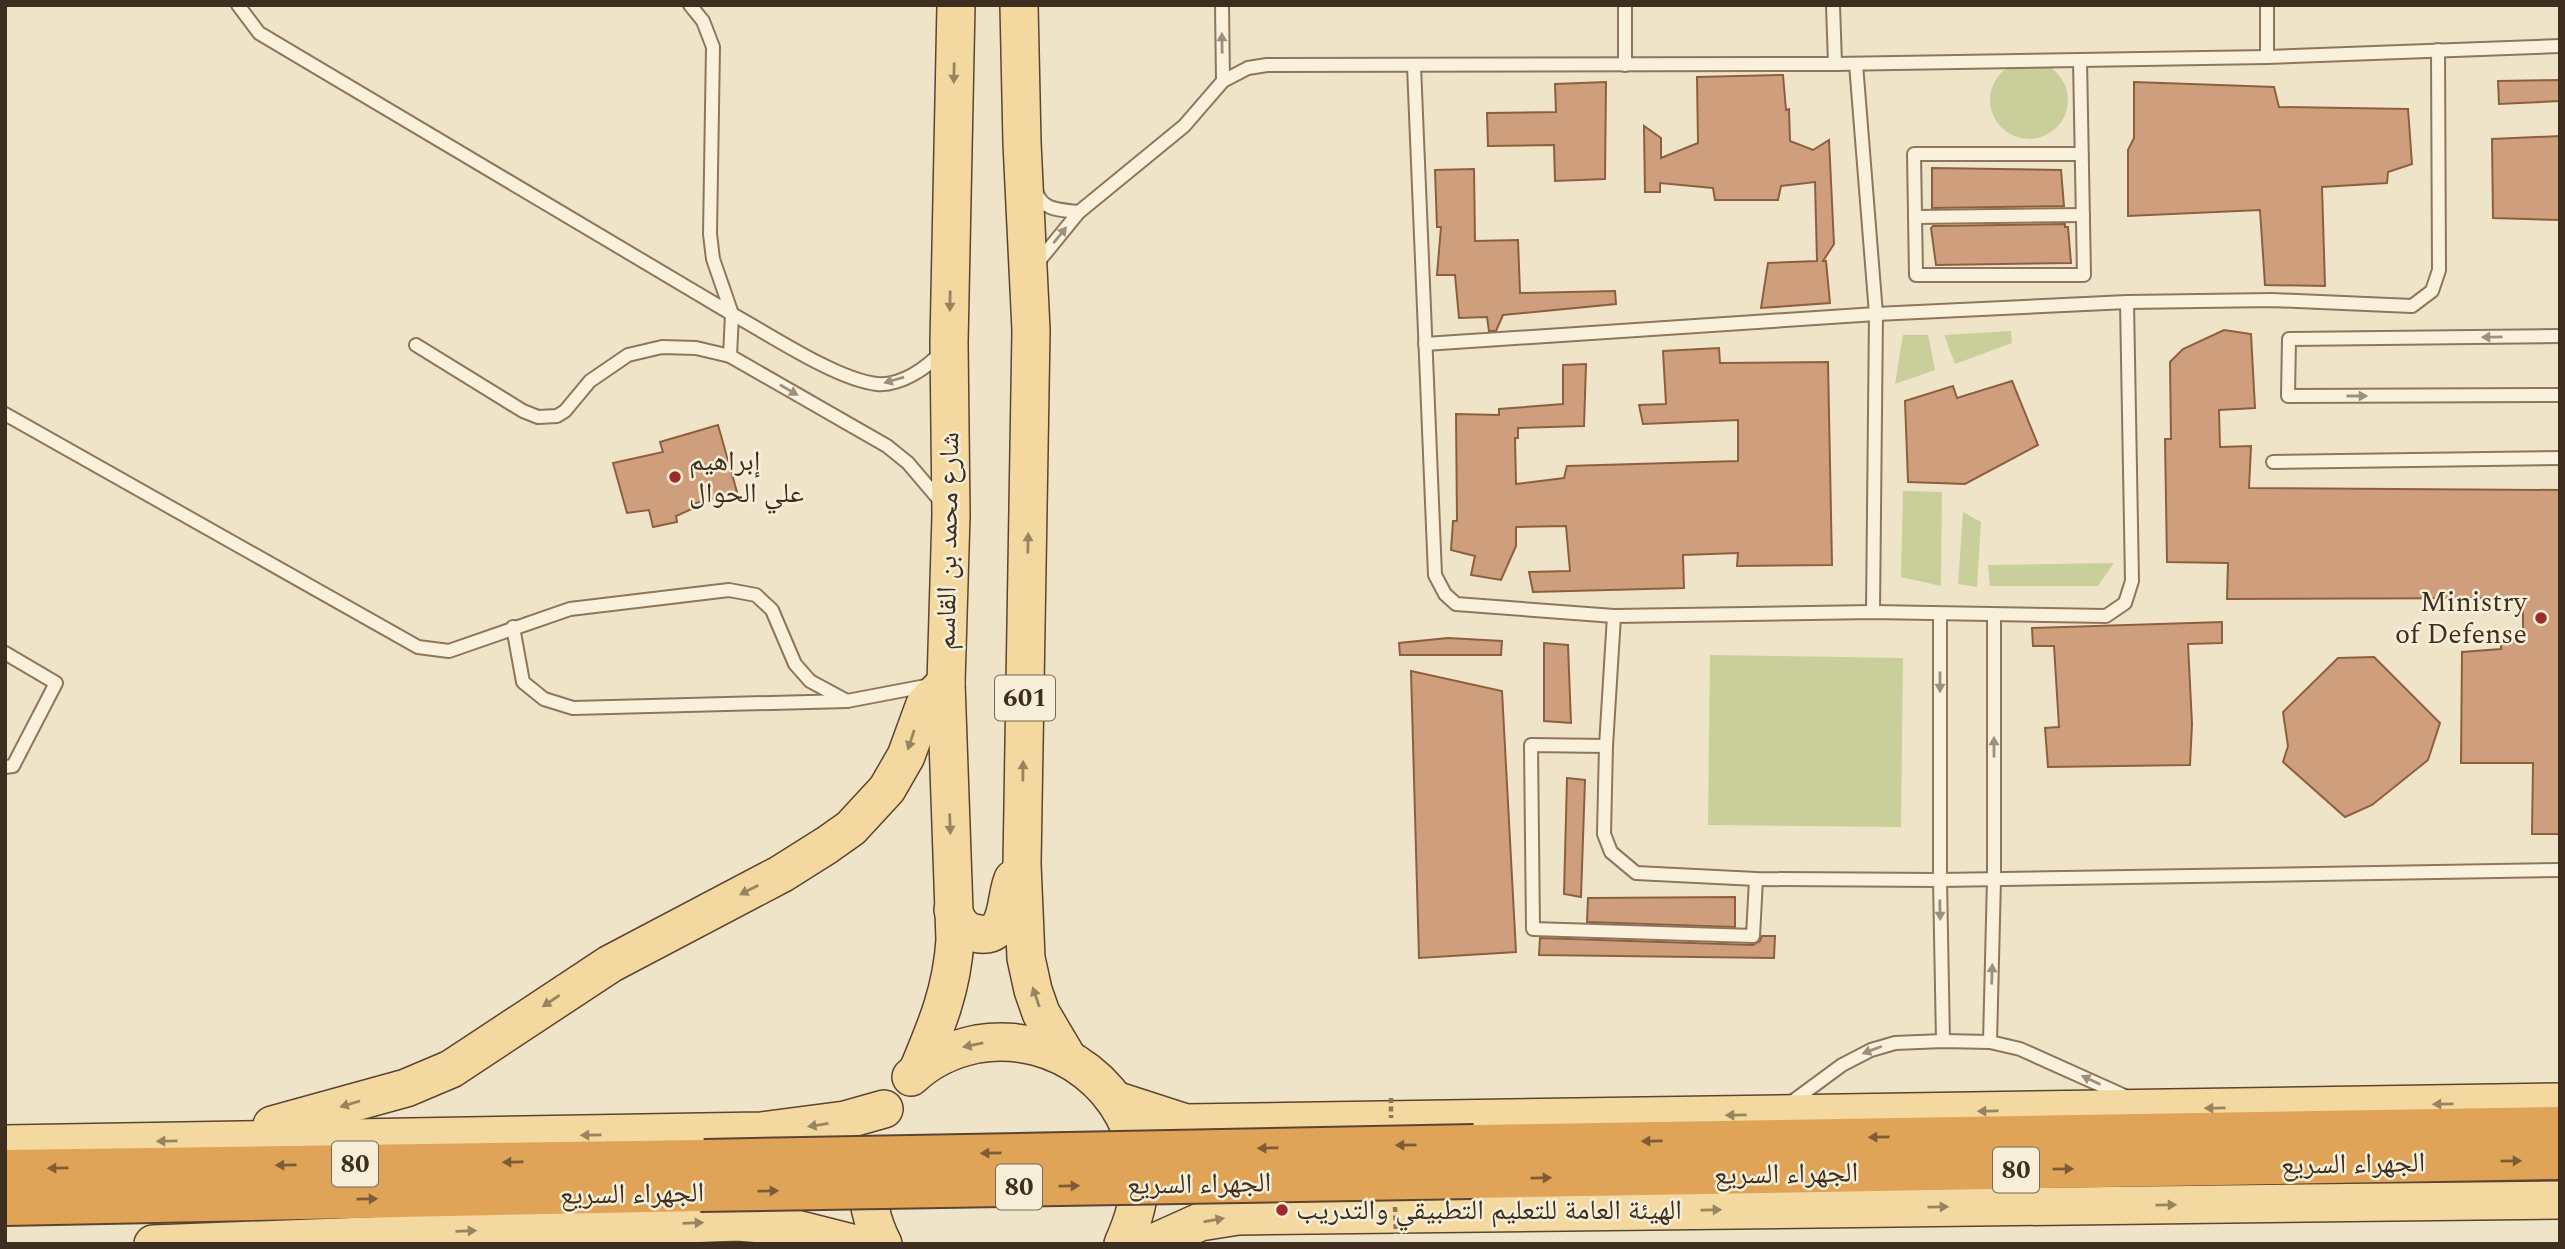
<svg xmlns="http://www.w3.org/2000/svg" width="2565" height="1249" viewBox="0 0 2565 1249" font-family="Spectral,'Noto Naskh Arabic',serif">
<rect width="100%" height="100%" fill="#f0e4c8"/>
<g fill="#c9cf9b">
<circle cx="2029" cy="100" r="39"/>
<path d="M2011 331 2012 343 1955 364 1944 335Z"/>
<path d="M1903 335H1928L1935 370 1895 384Z"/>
<path d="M1903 491 1942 492 1941 586 1901 577Z"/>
<path d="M1963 512 1981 522 1977 587 1958 584Z"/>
<path d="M2114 563 2098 586H1990L1988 565Z"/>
<path d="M1710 655 1903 658 1901 827 1708 825Z"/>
</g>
<g fill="#cf9f7d" stroke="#8d5f41" stroke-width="2">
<path d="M1783 75 1786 110 1789 109 1790 141 1813 150 1829 140 1834 244 1823 261H1826L1830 303 1761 308 1768 263 1817 261 1815 182 1781 186 1778 200H1715L1713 188 1660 183V192H1645L1644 126 1661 138V158L1698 143 1697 77Z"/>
<path d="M2560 80V101L2499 104 2498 81Z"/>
<path d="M1606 82 1605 179 1555 181 1554 145 1488 146 1487 113 1556 112 1555 84Z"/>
<path d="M2134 82 2274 87 2279 107 2408 109 2412 164 2388 172 2387 183 2322 187 2325 286 2265 285 2260 210 2128 216V150L2134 138Z"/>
<path d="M2560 136V220L2493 218 2492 139Z"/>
<path d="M1932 168 2061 170 2064 206 1932 208Z"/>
<path d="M1474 169 1475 241 1518 240 1520 293 1615 291 1616 304 1503 315 1496 331H1489L1487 317 1459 318 1455 275H1437L1441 227H1437L1435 170Z"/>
<path d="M2065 224V227H2068L2071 263 1936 265 1931 228 1933 226Z"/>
<path d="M2224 330 2251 334 2255 408 2219 410 2220 447 2251 446 2249 488 2560 490V834H2532L2533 763H2461L2462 652 2501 649V640L2523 637V598L2227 599 2228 563 2167 562 2165 439H2171L2170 362 2183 349Z"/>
<path d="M1719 348 1720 363 1828 362 1832 565 1737 566 1738 553 1683 555 1684 588 1533 592 1529 572 1570 571 1566 526 1516 527V546L1501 580 1471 575 1475 556 1451 550 1453 521H1457L1456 414 1499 415V409L1563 404V365L1586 364 1584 426 1518 428V438H1515L1516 484 1564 478 1567 466 1738 461V420L1643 424 1639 405 1666 404 1663 351Z"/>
<path d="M2012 381 2038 445 1965 484 1908 482 1905 401 1953 386 1957 398Z"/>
<path d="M718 425 737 492 693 504 694 508 676 516 677 522 653 527 649 510 627 513 613 463 663 452 660 442Z"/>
<path d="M2222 622V643L2188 644 2192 724 2190 765 2048 767 2045 728 2059 727 2054 646H2033L2032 628Z"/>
<path d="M1448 638 1502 641 1501 655H1400L1399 643Z"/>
<path d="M1544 643 1568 645 1571 723 1544 721Z"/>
<path d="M2374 657 2440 723 2428 760 2372 805 2345 817 2283 762 2288 746 2283 712 2338 658Z"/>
<path d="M1411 671 1502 691 1516 952 1419 958Z"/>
<path d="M1567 778 1585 780 1581 897 1564 894Z"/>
<path d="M1735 897V927L1587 922 1588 898Z"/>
<path d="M1762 936H1775L1774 958 1539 955 1540 938 1753 945 1760 941Z"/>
</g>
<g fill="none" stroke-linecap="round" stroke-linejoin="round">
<defs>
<g id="lane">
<path d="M238 5 259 33 732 314 713 259 710 234 713 47 703 21 690 5"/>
<path d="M1222 5 1223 81"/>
<path d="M1625 5V65"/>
<path d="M1833 5 1835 64"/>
<path d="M2267 5V57"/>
<path d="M2080 60C2081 132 2083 203 2084 275H1916L1914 154H2082"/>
<path d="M1856 64 1876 314 1873 612"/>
<path d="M1414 66 1435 575 1445 594 1456 604 1614 616 1873 612 2106 616 2125 603 2132 581 2127 302"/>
<path d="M1036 191C1042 211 1061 210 1079 212"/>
<path d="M1915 217 2083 215"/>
<path d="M1038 267 1039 261 1079 212 1184 126 1223 81 1248 68 1267 65 1835 64 2267 57 2560 46"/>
<path d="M2560 336 2289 339 2288 396 2560 395"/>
<path d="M1425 344 1876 314 2127 302 2272 300 2412 306 2432 291 2439 270 2438 50"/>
<path d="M416 345 523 411 538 417 557 416 565 411 590 381 628 355 662 347 696 348 730 356 887 446 908 463 942 503"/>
<path d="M730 356 732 314C769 334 837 380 877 384 901 386 927 368 942 351"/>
<path d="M5 414 418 647 449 651 570 609 729 590 756 595 772 610 795 664 810 681 847 701"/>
<path d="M2273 462 2560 458"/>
<path d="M1940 614V880L1943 1041"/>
<path d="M1614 616 1606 746 1604 834 1611 852 1636 873 1756 879 1940 880 2560 870"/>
<path d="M513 627 523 682 544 699 573 708 847 701 931 685"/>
<path d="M5 653 56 683 13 766 5 767"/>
<path d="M1606 746 1531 745 1533 929 1753 936 1756 879"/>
<path d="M1990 1042 1994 879V615"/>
<path d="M1789 1104 1842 1065 1871 1050 1895 1043 1943 1041 1990 1042 2020 1049 2127 1097"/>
</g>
<g id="primary">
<path d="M1019 5 1022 143 1031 330 1022 864 1026 958 1033 990 1041 1013 1067 1057"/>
<path d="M953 910C957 921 962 930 974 933 1011 942 1004 898 1013 879"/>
<path d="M918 1070C937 1025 952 989 955 940L946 683 951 515 949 343 956 5"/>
<path d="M911 1077C929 1060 952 1049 977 1044 1057 1030 1136 1089 1139 1172 1141 1198 1133 1221 1123 1244"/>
<path d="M1115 1100 1186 1123 2560 1102"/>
<path d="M272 1125 406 1088 451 1069 610 964 781 874 827 845 851 828 887 789 906 756 925 704 946 683"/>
<path d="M5 1144 761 1131 845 1120 884 1109"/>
<path d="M867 1160C865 1190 869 1217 883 1244"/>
<path d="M153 1244 738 1222 784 1226 855 1244"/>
<path d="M1151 1244 1200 1222 1238 1216 2560 1200"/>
</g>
<g id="highway">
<path d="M1474 1144 2560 1126"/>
<path d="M5 1169 704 1159"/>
<path d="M1473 1179 2560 1160"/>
<path d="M5 1206 700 1192"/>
</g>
</defs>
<use href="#lane" stroke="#8d765c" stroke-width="16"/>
<use href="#primary" stroke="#5b4430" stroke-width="40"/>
<use href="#highway" stroke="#5b4430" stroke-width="42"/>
<use href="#lane" stroke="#faf1dc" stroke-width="12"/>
<use href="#primary" stroke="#f3d9a0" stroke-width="37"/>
<use href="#highway" stroke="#e0a458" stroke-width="38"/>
<defs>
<g id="highway-bridge">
<path d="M704 1159 1474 1144"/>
<path d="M700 1192 1473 1179"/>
</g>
</defs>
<use href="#highway-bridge" stroke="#5b4430" stroke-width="42" stroke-linecap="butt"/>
<g stroke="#8d765c" stroke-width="4.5" stroke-dasharray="5 3.5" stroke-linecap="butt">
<path d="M1391 1098V1118"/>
<path d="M1395 1207 1396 1234"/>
</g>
<use href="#highway-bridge" stroke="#e0a458" stroke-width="38"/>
</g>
<defs><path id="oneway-solid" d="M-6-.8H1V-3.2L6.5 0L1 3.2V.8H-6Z" transform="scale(1.75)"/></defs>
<g fill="#9c907e">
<use href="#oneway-solid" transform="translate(1222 43) rotate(-91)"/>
<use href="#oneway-solid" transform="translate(1060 235) rotate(-51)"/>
<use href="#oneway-solid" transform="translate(2492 337) rotate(179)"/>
<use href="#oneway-solid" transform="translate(894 380) rotate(164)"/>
<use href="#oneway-solid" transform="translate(789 390) rotate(30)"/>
<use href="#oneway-solid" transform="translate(2357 396)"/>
<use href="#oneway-solid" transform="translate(1940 682) rotate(90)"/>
<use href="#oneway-solid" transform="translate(1994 747) rotate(-90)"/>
<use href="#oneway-solid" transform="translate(1940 910) rotate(89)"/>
<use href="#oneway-solid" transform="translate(1992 974) rotate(-88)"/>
<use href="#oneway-solid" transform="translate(1872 1050) rotate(159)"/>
<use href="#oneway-solid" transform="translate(2091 1080) rotate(-155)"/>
</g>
<g fill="#988460">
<use href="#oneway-solid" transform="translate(954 73) rotate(91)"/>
<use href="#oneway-solid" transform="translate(950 301) rotate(91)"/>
<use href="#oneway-solid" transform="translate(1028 543) rotate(-89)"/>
<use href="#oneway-solid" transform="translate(911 740) rotate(108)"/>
<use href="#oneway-solid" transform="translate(1023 771) rotate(-89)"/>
<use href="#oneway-solid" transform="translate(950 824) rotate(88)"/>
<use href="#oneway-solid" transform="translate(749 890) rotate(153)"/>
<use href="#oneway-solid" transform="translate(1036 997) rotate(-109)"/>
<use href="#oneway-solid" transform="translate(551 1001) rotate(146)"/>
<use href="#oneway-solid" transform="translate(973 1045) rotate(168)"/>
<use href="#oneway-solid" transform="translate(350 1104) rotate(163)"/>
<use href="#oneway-solid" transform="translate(2443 1104) rotate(179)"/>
<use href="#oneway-solid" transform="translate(2215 1108) rotate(179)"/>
<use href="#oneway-solid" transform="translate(1988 1111) rotate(179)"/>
<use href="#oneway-solid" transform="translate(1736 1115) rotate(179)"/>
<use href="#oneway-solid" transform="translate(818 1125) rotate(171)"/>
<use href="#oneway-solid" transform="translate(591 1135) rotate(179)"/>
<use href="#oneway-solid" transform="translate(167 1141) rotate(179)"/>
<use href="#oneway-solid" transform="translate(2166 1205) rotate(-1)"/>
<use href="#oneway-solid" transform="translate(1938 1207) rotate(-1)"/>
<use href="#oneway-solid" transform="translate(1711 1210) rotate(-1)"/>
<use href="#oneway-solid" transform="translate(1214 1220) rotate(-10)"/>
<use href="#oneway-solid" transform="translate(693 1223) rotate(-2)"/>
<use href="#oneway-solid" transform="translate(466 1231) rotate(-2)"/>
</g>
<g fill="#7e5d36">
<use href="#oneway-solid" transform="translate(1879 1137) rotate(179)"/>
<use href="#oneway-solid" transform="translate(1652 1141) rotate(179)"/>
<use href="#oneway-solid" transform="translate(1406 1145) rotate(179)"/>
<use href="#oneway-solid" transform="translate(1268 1148) rotate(179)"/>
<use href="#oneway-solid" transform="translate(991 1153) rotate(179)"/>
<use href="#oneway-solid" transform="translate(2511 1161) rotate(-1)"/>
<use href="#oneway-solid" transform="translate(513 1162) rotate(179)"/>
<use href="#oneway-solid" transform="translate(286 1165) rotate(179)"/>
<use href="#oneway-solid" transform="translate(58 1168) rotate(179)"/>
<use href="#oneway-solid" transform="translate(2063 1169) rotate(-1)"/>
<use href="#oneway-solid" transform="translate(1541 1178) rotate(-1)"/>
<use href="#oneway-solid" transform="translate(1069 1186) rotate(-1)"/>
<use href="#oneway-solid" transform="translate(768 1191) rotate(-1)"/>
<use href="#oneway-solid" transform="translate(367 1199) rotate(-1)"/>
</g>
<g fill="#9e2a2b" stroke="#f7eed8" stroke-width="2.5">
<circle cx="675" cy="477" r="7"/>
<circle cx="2541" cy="618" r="7"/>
<circle cx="1282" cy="1210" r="7"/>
</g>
<g text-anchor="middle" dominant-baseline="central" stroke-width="5" stroke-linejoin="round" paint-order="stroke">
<g fill="#f7eed8" stroke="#756857" stroke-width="2">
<rect x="995" y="675.5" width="60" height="45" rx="5"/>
<rect x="332" y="1141.5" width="46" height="45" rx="5"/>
<rect x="1993" y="1147.5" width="46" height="45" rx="5"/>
<rect x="996" y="1164.5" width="46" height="45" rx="5"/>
</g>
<g font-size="26" font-weight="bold" fill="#3d2e20">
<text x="1025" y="698">601</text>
<text x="355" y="1164">80</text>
<text x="2016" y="1170">80</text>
<text x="1019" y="1187">80</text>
</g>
<g font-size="28" fill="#3d2e20" stroke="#f7eed8" text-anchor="start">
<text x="689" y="461">إبراهيم<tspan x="689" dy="32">علي الحوال</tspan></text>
<text x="2527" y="602" text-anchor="end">Ministry<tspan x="2527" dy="32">of Defense</tspan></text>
<text x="1296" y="1210">الهيئة العامة للتعليم التطبيقي والتدريب</text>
</g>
<g font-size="28" fill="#3d2e20" stroke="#f7eed8">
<text transform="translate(948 541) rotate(-89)">شارع محمد بن القاسم</text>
<text transform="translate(2353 1164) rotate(-1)">الجهراء السريع</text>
<text transform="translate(1786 1174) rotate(-1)">الجهراء السريع</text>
<text transform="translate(1199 1184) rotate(-1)">الجهراء السريع</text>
<text transform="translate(632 1194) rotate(-1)">الجهراء السريع</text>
</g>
</g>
<rect width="2565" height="1249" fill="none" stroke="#3d2e20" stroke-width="14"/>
</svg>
